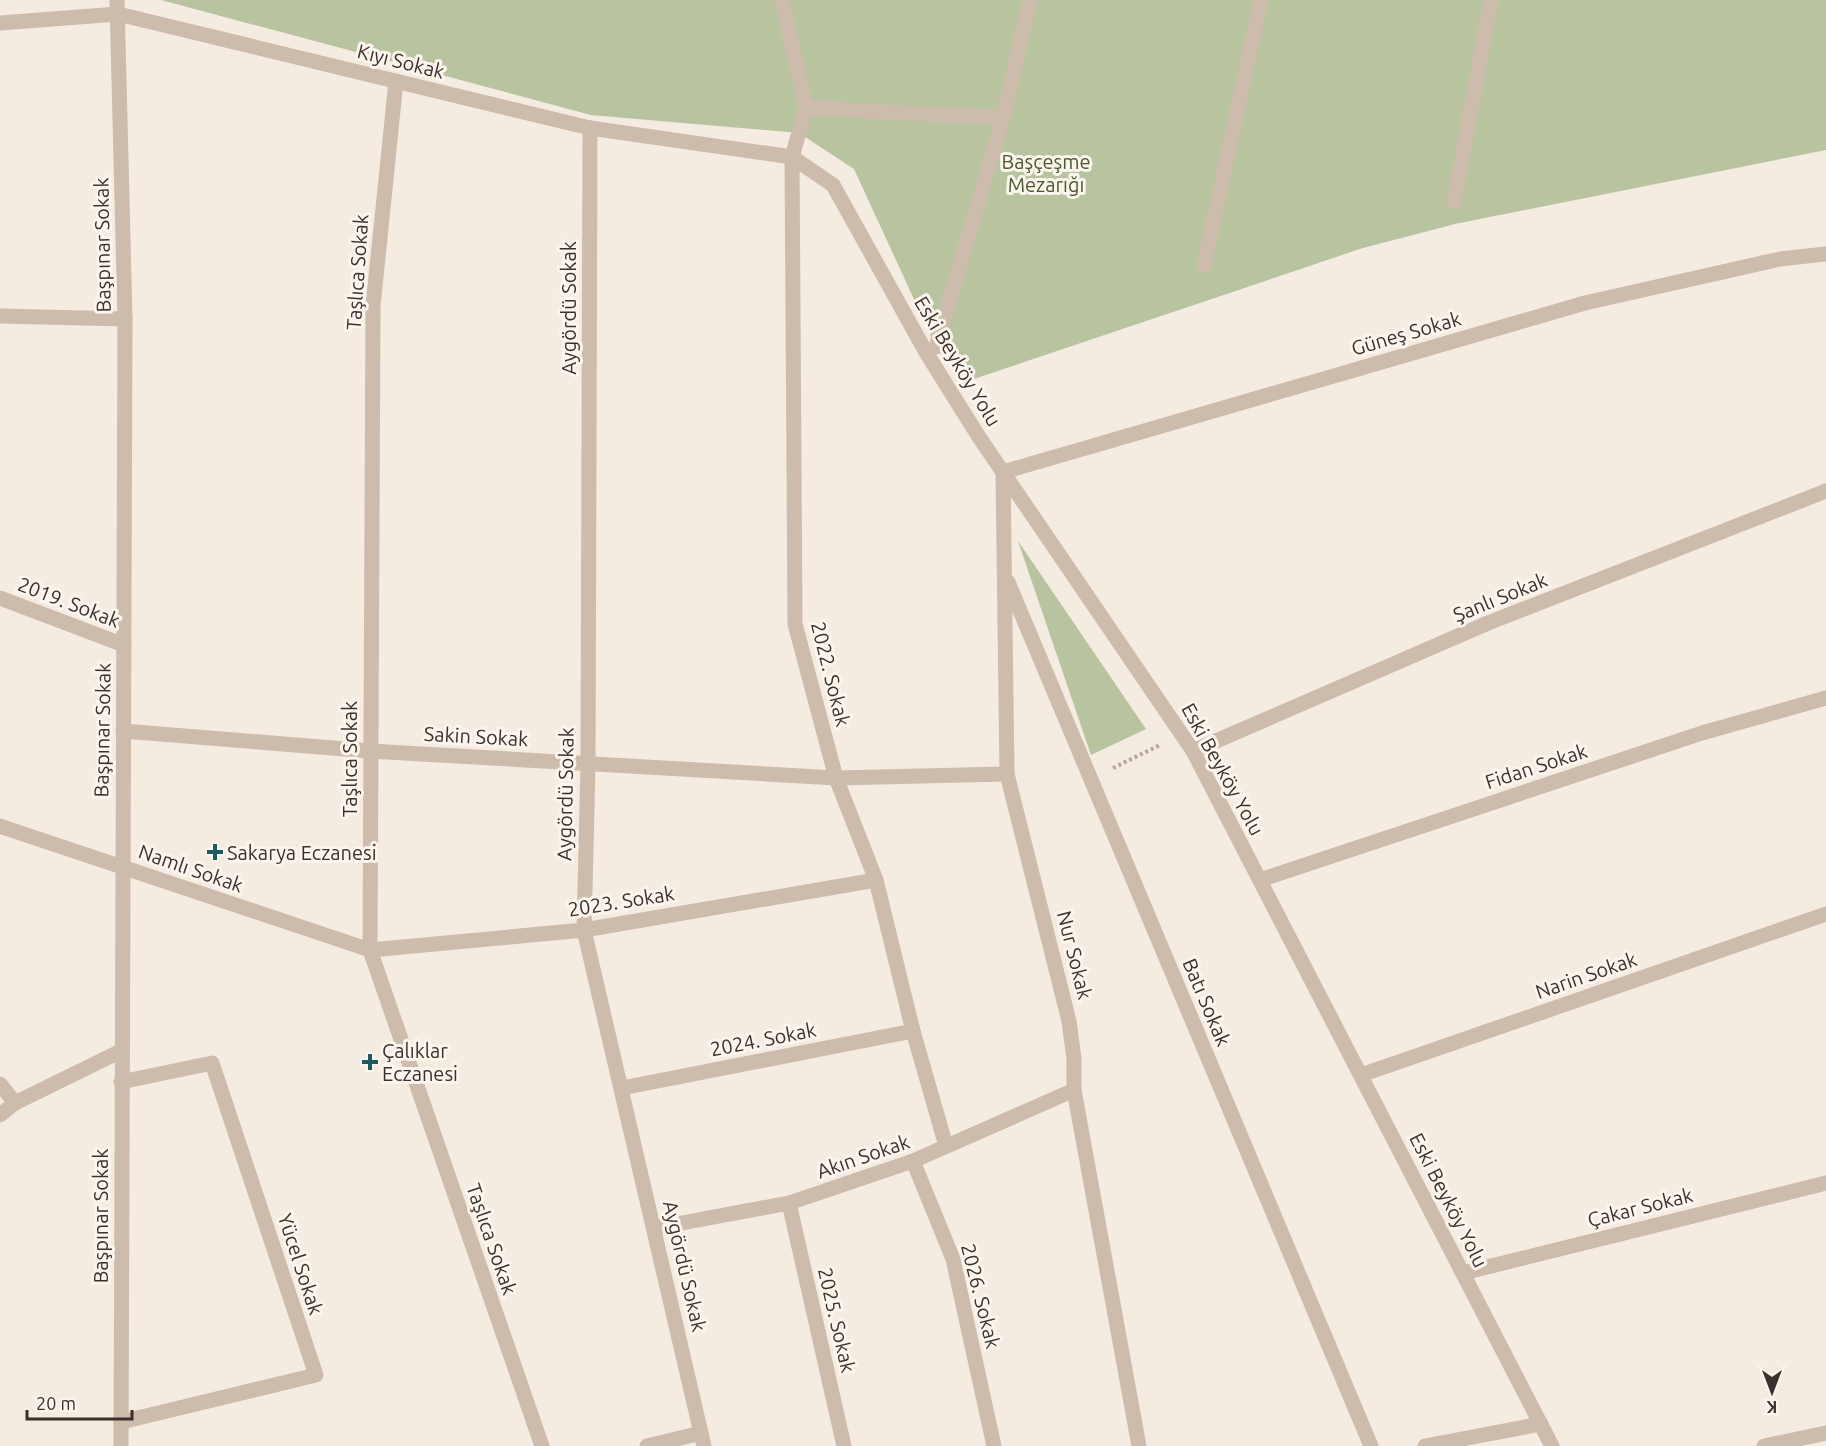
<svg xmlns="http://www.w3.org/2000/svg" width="1826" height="1446" viewBox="0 0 1826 1446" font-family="Ubuntu,sans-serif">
<rect width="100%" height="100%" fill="#f4ebe1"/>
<g fill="#b8c4a0">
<path d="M161 0H1826V150L1455 224 1363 248 962 383 936 347 854 169 799 133 591 115Z"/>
<path d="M1018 541 1146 729 1091 755Z"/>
</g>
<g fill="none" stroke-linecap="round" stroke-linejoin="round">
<path stroke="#b9a596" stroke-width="4" stroke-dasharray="3 3" stroke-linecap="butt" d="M1113 768 1160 745"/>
<g stroke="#cdbbac" stroke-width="15">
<path d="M117 0 125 319 121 1446"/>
<path d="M782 0 806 108 792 157 795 624 836 778 876 880 913 1031 946 1146"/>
<path d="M0 23 118 14 590 128 792 157 833 185 927 354 979 437 1193 751 1552 1446"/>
<path d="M396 81 373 306 370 950 542 1446"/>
<path d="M806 108 1003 118"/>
<path d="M590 128 588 764 584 930 704 1446"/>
<path d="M1454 202 1491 0"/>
<path d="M1204 265 1261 0"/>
<path d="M0 316 125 319"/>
<path d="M936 347 1003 118 1030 0"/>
<path d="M1008 582 1371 1446"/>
<path d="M0 598 124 645"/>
<path d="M123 731 370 751 836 778 1007 774"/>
<path d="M1193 751 1488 623 1826 491"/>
<path d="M0 826 370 950 584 930 876 880"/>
<path d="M1260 880 1702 733 1826 698"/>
<path d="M1361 1075 1826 914"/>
<path d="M121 1082 212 1063 316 1375 121 1422"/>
<path d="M0 1084 15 1103"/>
<path d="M622 1088 913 1031"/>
<path d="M0 1115 15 1103 121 1051"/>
<path d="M913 1161 953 1259 994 1446"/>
<path d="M789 1203 844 1446"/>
<path d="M655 1228 789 1203 913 1161 1074 1090"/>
<path d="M1463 1273 1826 1183"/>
<path d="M647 1446 701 1433"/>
<path d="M1139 1446 1074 1090V1059L1069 1021 1007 774 1003 472 1585 303 1780 259 1826 254"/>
<path d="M1425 1446 1541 1424"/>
<path d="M1764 1446 1826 1433"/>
</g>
</g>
<g fill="#1f5a5e" stroke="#fbf5ee" stroke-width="2">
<path d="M212 843h6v6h6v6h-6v6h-6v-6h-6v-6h6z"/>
<path d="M367 1053h6v6h6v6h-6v6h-6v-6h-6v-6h6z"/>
</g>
<g text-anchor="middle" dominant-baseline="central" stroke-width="6" stroke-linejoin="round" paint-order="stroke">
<g font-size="20" fill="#3b302b" stroke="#fbf5ee">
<text transform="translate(401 61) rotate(14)">Kıyı Sokak</text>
<text transform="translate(102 245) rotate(-91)">Başpınar Sokak</text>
<text transform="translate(357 272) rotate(-86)">Taşlıca Sokak</text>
<text transform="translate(568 308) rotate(-90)">Aygördü Sokak</text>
<text transform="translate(1406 333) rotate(-16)">Güneş Sokak</text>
<text transform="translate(958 361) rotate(59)">Eski Beyköy Yolu</text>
<text transform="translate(1500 597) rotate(-22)">Şanlı Sokak</text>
<text transform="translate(69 602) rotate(21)">2019. Sokak</text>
<text transform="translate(831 674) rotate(76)">2022. Sokak</text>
<text transform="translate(102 730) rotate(-89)">Başpınar Sokak</text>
<text transform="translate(476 736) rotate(3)">Sakin Sokak</text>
<text transform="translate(349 759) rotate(-90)">Taşlıca Sokak</text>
<text transform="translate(1536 766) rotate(-18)">Fidan Sokak</text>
<text transform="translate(1223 769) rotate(61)">Eski Beyköy Yolu</text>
<text transform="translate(565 794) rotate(-89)">Aygördü Sokak</text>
<text transform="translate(191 868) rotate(19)">Namlı Sokak</text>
<text transform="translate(621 901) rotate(-9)">2023. Sokak</text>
<text transform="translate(1075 955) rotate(76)">Nur Sokak</text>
<text transform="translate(1586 975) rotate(-19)">Narin Sokak</text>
<text transform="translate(1207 1002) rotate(67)">Batı Sokak</text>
<text transform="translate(763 1039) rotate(-11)">2024. Sokak</text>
<text transform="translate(863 1156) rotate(-19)">Akın Sokak</text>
<text transform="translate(1449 1200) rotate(63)">Eski Beyköy Yolu</text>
<text transform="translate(1640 1207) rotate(-14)">Çakar Sokak</text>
<text transform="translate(100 1216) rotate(-90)">Başpınar Sokak</text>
<text transform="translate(492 1239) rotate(71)">Taşlıca Sokak</text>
<text transform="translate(301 1264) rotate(72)">Yücel Sokak</text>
<text transform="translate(685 1266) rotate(77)">Aygördü Sokak</text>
<text transform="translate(981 1296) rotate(76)">2026. Sokak</text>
<text transform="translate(837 1320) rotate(77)">2025. Sokak</text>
</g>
<g font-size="20" fill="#4a5a2e" stroke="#fbf5ee">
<text x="1046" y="161">Başçeşme<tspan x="1046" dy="23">Mezarığı</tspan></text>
</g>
<g font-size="20" fill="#3b302b" stroke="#fbf5ee" text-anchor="start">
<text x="227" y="852">Sakarya Eczanesi</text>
<text x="382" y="1050">Çalıklar<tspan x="382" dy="23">Eczanesi</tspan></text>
</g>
</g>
<g transform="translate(1772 1392) rotate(180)" stroke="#fbf5ee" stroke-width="4.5" paint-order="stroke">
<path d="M0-4.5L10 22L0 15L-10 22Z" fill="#3b302b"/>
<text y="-9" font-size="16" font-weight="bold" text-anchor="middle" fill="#3b302b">K</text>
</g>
<path d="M27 1410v9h105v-9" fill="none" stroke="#3b302b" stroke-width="3"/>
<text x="36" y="1410" font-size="18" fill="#3b302b" stroke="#fbf5ee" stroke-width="4.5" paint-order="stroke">20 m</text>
</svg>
